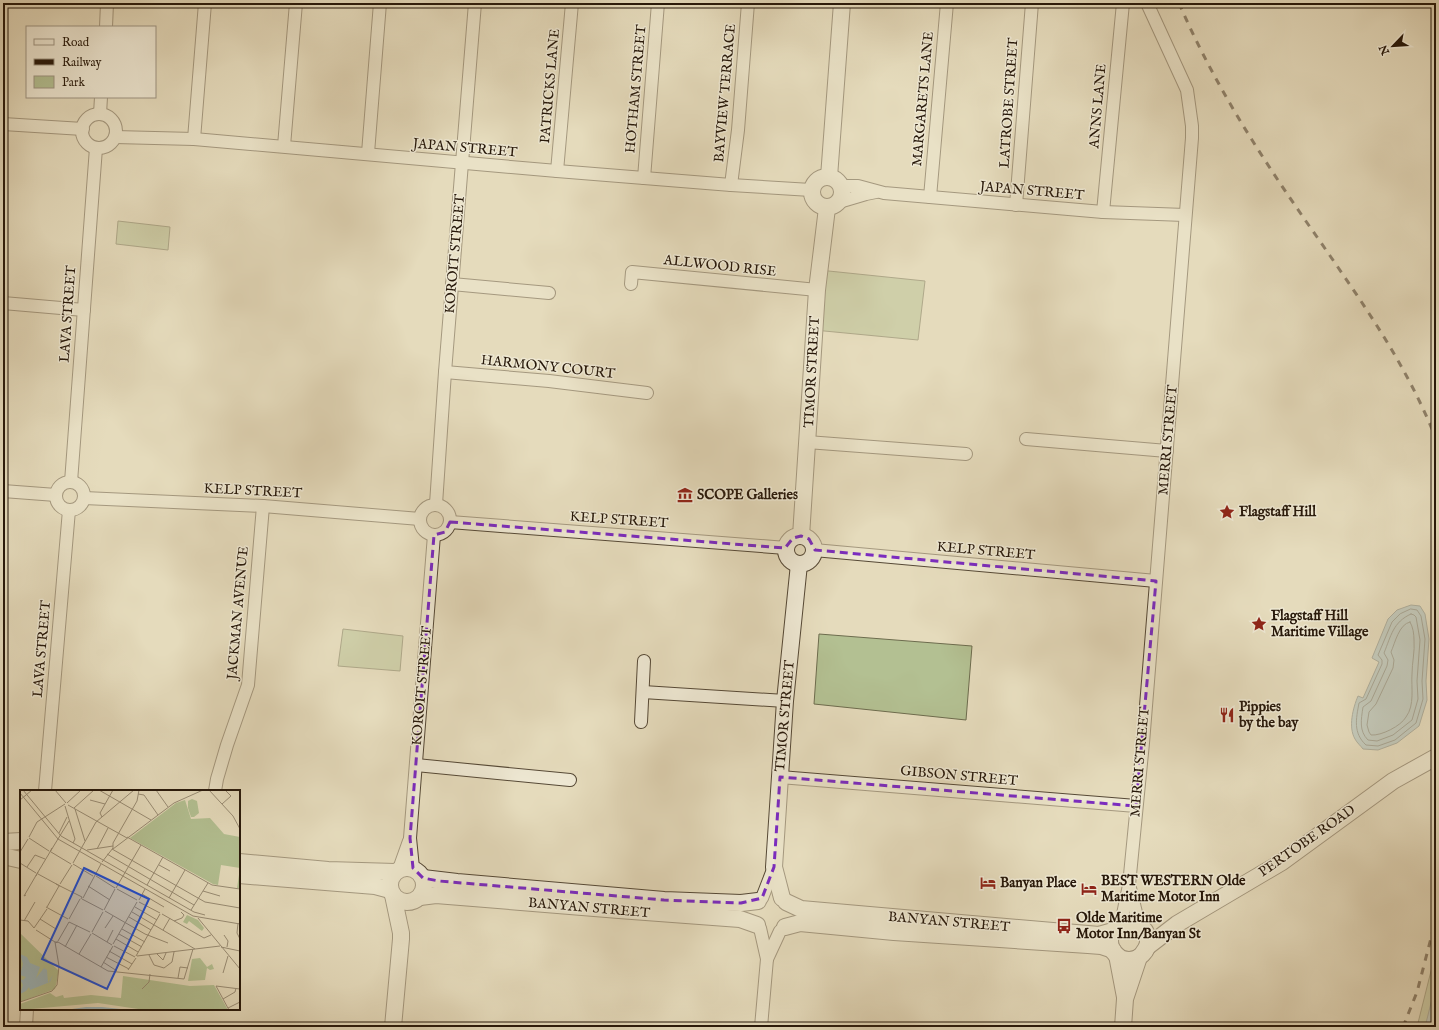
<svg xmlns="http://www.w3.org/2000/svg" width="1439" height="1030" viewBox="0 0 1439 1030" font-family="'IM FELL English',serif">
<rect width="100%" height="100%" fill="#e5dbbc"/>
<filter id="stains"><feTurbulence type="fractalNoise" baseFrequency=".005" numOctaves="4"/><feColorMatrix values="0 0 0 0 .2 0 0 0 0 .09 0 0 0 0 .02 0 0 0 .5 -.17"/></filter>
<radialGradient id="worn" r=".72"><stop offset=".6" stop-color="#630" stop-opacity="0"/><stop offset="1" stop-color="#630" stop-opacity=".3"/></radialGradient>
<g fill="#b3c092" stroke="#6d6c4e">
<path d="M118 221 170 227 168 250 116 244Z"/>
<path d="M819 270 925 281 918 340 814 330Z"/>
<path d="M343 629 403 636 400 671 338 666Z"/>
<path d="M819 634 972 646 966 720 814 704Z"/>
<path d="M1436 951V1027H1417Z"/>
</g>
<g fill="#9db8bd" stroke="#6e7875">
<path d="M1411 605 1420 606 1425 614 1429 639 1426 681 1427 700 1419 726 1397 743 1378 750 1363 749C1361 746 1357 743 1355 739 1348 727 1353 708 1358 696L1363 698 1379 662 1372 658 1388 619 1397 610Z"/>
<path d="M1436 983V1027H1425Z"/>
</g>
<g fill="none" stroke-linecap="round" stroke-linejoin="round">
<g stroke="#626864" stroke-width="1">
<path d="M1411 609 1417 610 1421 616 1425 639 1422 681 1423 699 1416 723 1395 740 1378 746 1366 745C1353 733 1356 719 1359 703L1366 699 1382 664V660L1378 655 1392 622 1400 614Z"/>
<path d="M1411 614 1414 615 1416 617 1420 640 1417 681 1418 699 1412 720 1393 735 1377 741 1368 740C1359 731 1361 720 1363 707L1371 701 1387 666 1388 660 1384 653C1391 636 1393 622 1411 614Z"/>
<path d="M1410 622C1413 627 1414 634 1414 640 1415 651 1412 663 1412 674 1411 687 1415 705 1406 717 1401 726 1381 736 1371 735L1369 732 1367 725 1369 712 1376 704 1393 668 1394 660 1391 652C1395 643 1399 624 1410 622Z"/>
</g>
<defs>
<g id="minor">
<path d="M106 27 107 3"/>
<path d="M100 114 101 97"/>
<circle cx="99" cy="131" r="17"/>
<path d="M3 124 83 129"/>
<path d="M115 137 194 139 557 171 731 185 811 190"/>
<path d="M194 139 205 3"/>
<path d="M284 146 296 3"/>
<path d="M368 153 380 3"/>
<path d="M557 171 572 3"/>
<path d="M644 178 658 3"/>
<path d="M731 185 738 130 748 3"/>
<path d="M841 186H858L884 193 1103 212 1185 215"/>
<path d="M930 197 947 3"/>
<path d="M839 202 866 194 876 192"/>
<path d="M1016 205 1032 3"/>
<path d="M1103 212 1123 3"/>
<path d="M452 284 549 293"/>
<path d="M631 284 632 272 817 290"/>
<path d="M3 303 84 310"/>
<path d="M445 372 549 381 647 393"/>
<path d="M1026 439 1167 451"/>
<path d="M807 442 966 454"/>
<path d="M71 482 96 148"/>
<circle cx="70" cy="496" r="14"/>
<path d="M3 491 56 495"/>
<path d="M84 498 263 506 420 519"/>
<path d="M436 504 445 372 475 3"/>
<circle cx="435" cy="520" r="15"/>
<path d="M450 522 786 548"/>
<path d="M814 550 1156 581"/>
<path d="M643 692 785 701"/>
<path d="M641 722 644 661"/>
<path d="M416 765 570 780"/>
<path d="M780 777 1136 806"/>
<path d="M45 791 69 510"/>
<path d="M215 791 217 779 227 745 248 685 263 506"/>
<path d="M413 868 410 838 434 535"/>
<path d="M399 869 409 841"/>
<path d="M1130 888 1139 925"/>
<path d="M762 898 774 867"/>
<path d="M1121 924 1129 885 1143 743 1192 138V126L1187 90 1147 3"/>
<path d="M760 928 767 959 761 1027"/>
<path d="M767 959 780 931"/>
<path d="M26 1027 27 1009"/>
</g>
<g id="tertiary">
<circle cx="827" cy="192" r="15"/>
<path d="M829 177 842 3"/>
<path d="M801 536 817 290 827 208"/>
<circle cx="800" cy="550" r="14"/>
<path d="M3 842 21 841"/>
<path d="M3 856 21 860"/>
<path d="M239 862 328 870 395 872"/>
<circle cx="407" cy="885" r="17"/>
<path d="M239 875 375 886 390 890"/>
<path d="M423 878 457 882 664 900 741 903 758 901"/>
<path d="M393 895 401 933V939L393 1027"/>
<path d="M420 897 436 895 619 910 740 919 757 925"/>
<path d="M782 898 774 867 785 701 799 564"/>
<path d="M786 902 801 909 1099 935 1113 931"/>
<circle cx="1129" cy="941" r="19"/>
<path d="M785 927 800 923 894 932 1088 945 1101 946 1113 950"/>
<path d="M1143 953 1147 947 1177 924 1282 862 1393 781 1436 757"/>
<path d="M1117 955 1125 997"/>
<path d="M1123 1027 1125 999 1139 957"/>
</g>
</defs>
<use href="#minor" stroke="#564936" stroke-width="14"/>
<use href="#tertiary" stroke="#564936" stroke-width="18"/>
<use href="#minor" stroke="#eee8d3" stroke-width="12"/>
<use href="#tertiary" stroke="#eee8d3" stroke-width="16"/>
<g stroke="#27180a" stroke-width="3" stroke-dasharray="7 7" stroke-linecap="butt">
<path d="M1179 3C1215 87 1265 163 1317 237 1362 302 1407 365 1436 439"/>
<path d="M1403 1027 1417 992 1436 919"/>
</g>
</g>
<path d="M0 0H1439V1030H0ZM450 522 785 548 793 538 801 536 809 539 815 550 1156 581 1136 806 780 777 774 867 762 898 741 903 664 900 439 881 423 878 413 868 410 838 434 535 445 532Z" fill="#e5dbbc" fill-opacity=".55" fill-rule="evenodd"/>
<path fill="none" stroke="#7b2cbf" stroke-width="3" stroke-dasharray="8 5" stroke-linejoin="round" d="M450 522 785 548 793 538 801 536 809 539 815 550 1156 581 1136 806 780 777 774 867 762 898 741 903 664 900 439 881 423 878 413 868 410 838 434 535 445 532Z"/>
<defs>
<symbol id="museum-bare" viewBox="-9 -9 18 18"><path d="M0-6L6-3V-2H-6V-3ZM-5-1h2V3h-2ZM-1-1h2V3h-2ZM3-1h2V3H3ZM-6 4H6V6H-6Z" fill="#8f2418" stroke="#eee8d3" stroke-width="2.5" paint-order="stroke"/></symbol>
<symbol id="sight-bare" viewBox="-9 -9 18 18"><path d="M0-6L1.8-2.2L6-1.7L2.9 1.2L3.7 5.4L0 3.3L-3.7 5.4L-2.9 1.2L-6-1.7L-1.8-2.2Z" fill="#8f2418" stroke="#eee8d3" stroke-width="2.5" paint-order="stroke"/></symbol>
<symbol id="restaurant-bare" viewBox="-9 -9 18 18"><path d="M-5-6h1v4h1v-4h1v4h1v-4h1v5L-1.5 .5V6h-2V.5L-5-1ZM5-6V6H3V1.5H1.5Q1.5-4 5-6Z" fill="#8f2418" stroke="#eee8d3" stroke-width="2.5" paint-order="stroke"/></symbol>
<symbol id="hotel-bare" viewBox="-9 -9 18 18"><path d="M-6-4.5h1.5V1H6V5H4.5V3h-9V5H-6ZM-4 0a1.8 1.8 0 1 1 3.6 0ZM.5 0V-2.5h3Q6-2.5 6 0Z" fill="#8f2418" stroke="#eee8d3" stroke-width="2.5" paint-order="stroke"/></symbol>
<symbol id="bus-bare" viewBox="-9 -9 18 18"><path d="M-5-6H5V4H4V6H2V4H-2V6H-4V4H-5ZM-3.5-4V0h7V-4ZM-3.5 1.2v1.5H-2V1.2ZM2 1.2v1.5H3.5V1.2Z" fill="#8f2418" stroke="#eee8d3" stroke-width="2.5" paint-order="stroke"/></symbol>
</defs>
<g fill-rule="evenodd">
<use href="#museum-bare" x="674" y="484" width="22" height="22"/>
<use href="#sight-bare" x="1216" y="501" width="22" height="22"/>
<use href="#sight-bare" x="1248" y="613" width="22" height="22"/>
<use href="#restaurant-bare" x="1216" y="704" width="22" height="22"/>
<use href="#hotel-bare" x="977" y="872" width="22" height="22"/>
<use href="#hotel-bare" x="1078" y="878" width="22" height="22"/>
<use href="#bus-bare" x="1053" y="915" width="22" height="22"/>
</g>
<g text-anchor="middle" dominant-baseline="central" stroke-width="3" stroke-linejoin="round" paint-order="stroke">
<g font-size="14" fill="#27180a" stroke="#eee8d3">
<text transform="translate(550 86) rotate(-85)">PATRICKS LANE</text>
<text transform="translate(636 89) rotate(-85)">HOTHAM STREET</text>
<text transform="translate(725 93) rotate(-85)">BAYVIEW TERRACE</text>
<text transform="translate(923 99) rotate(-85)">MARGARETS LANE</text>
<text transform="translate(1009 103) rotate(-86)">LATROBE STREET</text>
<text transform="translate(1098 106) rotate(-85)">ANNS LANE</text>
<text transform="translate(465 148) rotate(5)">JAPAN STREET</text>
<text transform="translate(1032 191) rotate(5)">JAPAN STREET</text>
<text transform="translate(455 254) rotate(-85)">KOROIT STREET</text>
<text transform="translate(720 266) rotate(6)">ALLWOOD RISE</text>
<text transform="translate(68 314) rotate(-86)">LAVA STREET</text>
<text transform="translate(548 367) rotate(6)">HARMONY COURT</text>
<text transform="translate(812 372) rotate(-87)">TIMOR STREET</text>
<text transform="translate(1168 440) rotate(-85)">MERRI STREET</text>
<text transform="translate(253 491) rotate(3)">KELP STREET</text>
<text transform="translate(619 520) rotate(4)">KELP STREET</text>
<text transform="translate(986 551) rotate(5)">KELP STREET</text>
<text transform="translate(238 613) rotate(-85)">JACKMAN AVENUE</text>
<text transform="translate(42 649) rotate(-85)">LAVA STREET</text>
<text transform="translate(422 686) rotate(-85)">KOROIT STREET</text>
<text transform="translate(785 716) rotate(-85)">TIMOR STREET</text>
<text transform="translate(1140 762) rotate(-85)">MERRI STREET</text>
<text transform="translate(959 776) rotate(5)">GIBSON STREET</text>
<text transform="translate(1307 841) rotate(-35)">PERTOBE ROAD</text>
<text transform="translate(589 908) rotate(5)">BANYAN STREET</text>
<text transform="translate(949 922) rotate(5)">BANYAN STREET</text>
</g>
<g font-size="14" font-weight="bold" fill="#27180a" stroke="#eee8d3" text-anchor="start">
<text x="697" y="495">SCOPE Galleries</text>
<text x="1239" y="512">Flagstaff Hill</text>
<text x="1271" y="616">Flagstaff Hill<tspan x="1271" dy="16">Maritime Village</tspan></text>
<text x="1239" y="707">Pippies<tspan x="1239" dy="16">by the bay</tspan></text>
<text x="1101" y="881">BEST WESTERN Olde<tspan x="1101" dy="16">Maritime Motor Inn</tspan></text>
<text x="1000" y="883">Banyan Place</text>
<text x="1076" y="918">Olde Maritime<tspan x="1076" dy="16">Motor Inn/Banyan St</tspan></text>
</g>
</g>
<g transform="translate(20 790)">
<rect width="220" height="220" fill="#e5dbbc"/>
<path d="M172 9 177 11 179 23 174 27H171L168 18V11ZM165 10 171 29 190 28 204 44 220 47V98H217L220 78 201 75 198 95 193 94 110 48 156 13ZM167 125 178 130 184 138 182 141 169 131 167 134 163 132ZM0 143 39 181 35 199 0 212ZM180 168 187 177 192 174 194 179 190 180 187 178 185 190 168 191 172 169ZM103 186 170 196 194 195 208 220H125L78 213 0 220V214L30 203 36 207 43 205 44 208 71 205 101 208Z" fill="#b3c092"/>
<path d="M0 164 7 167 10 173 20 177 16 188 6 201 0 204 3 195 0 189 3 190 6 187 0 185 3 174ZM24 178 27 180 28 193 33 185 30 192 10 200 9 197ZM82 217 110 220H45L66 217Z" fill="#9db8bd"/>
<path fill="none" stroke="#998d75" stroke-width="1" d="M3 0 41 46 174 122 185 125M35 0 46 13M79 0 131 30M136 0 148 17M189 0 213 26 220 39M0 3 38 49 173 126 220 134M118 4 124 5 138 25M0 10 12 0M70 10 85 14M47 13 61 0M202 14 211 6 205 0M48 15 107 48M45 16 55 49 53 53M54 18 74 0M55 19 65 51M82 27 80 23 93 0M17 32 45 14M39 43 47 27M9 47 17 32M107 47 192 95 220 99M9 48 29 61M32 58 30 62 49 31M77 59 88 38M92 59 185 112 220 118M93 59 154 13 183 0M67 60 93 56M0 62 8 49M31 62 51 74M87 64 174 115M82 72 93 58V53L117 11 119 0M0 73 16 83M53 73 76 32 114 0M53 74 73 86M139 75 150 81M7 77 15 65 25 69M18 82 30 62M18 84 40 96 36 94M76 86 95 98M74 87 81 74M40 94 52 75M127 95 143 67M40 96 62 107 61 109M68 96 90 110M96 98 121 55M97 99 117 110M183 101 200 106M122 104 144 117M6 105 4 106 18 82 16 86M63 108 74 87M149 108 165 80M62 109 83 120M119 110 125 99M119 112 140 123M26 117 48 129M27 117 39 96M115 117 137 130M84 120 95 99M171 120 188 93M85 121 125 144 148 153M112 122 175 159M142 124 184 148 191 145M109 127 131 140M178 128 220 179M20 129 36 139M49 129 60 109M0 130 8 131 14 138M4 131 15 112M154 131 162 128 164 125 161 122M49 132 70 142M218 133 217 143 220 149M14 138 27 119M85 138 93 126M102 139 125 152M16 140 35 152M143 140 150 128M72 142 83 122M72 143 92 155M99 144 122 157M204 145 208 151 207 157M96 149 118 162M38 151 49 132M38 152 88 181 164 189 173 159M87 152 93 140M93 154 117 112M94 156 115 167M45 157 57 135M201 157 220 161M89 161 112 174M59 164 71 144M137 164 143 170 146 163M129 165 134 175 144 178 152 172 154 162M116 166 140 124M117 166 200 156M86 167 109 179M83 172 97 181M81 177 93 156M108 180 116 168M203 183 208 166M158 188 160 177 168 178M122 199 129 192 130 184M203 209 215 202 216 198M0 212 32 201 37 195 39 176 35 152H38L35 153M208 218 220 212M209 220 196 196 220 199"/>
<path fill="#1d4ed8" fill-opacity="0.15" stroke="#1d4ed8" stroke-width="2" d="M64 78 129 109 87 199 22 169Z"/>
<rect width="220" height="220" fill="none" stroke="#27180a" stroke-width="2"/>
</g>
<rect width="1439" height="1030" fill="none" stroke="#e5dbbc" stroke-width="16"/>
<rect x="4" y="4" width="1431" height="1022" fill="none" stroke="#27180a" stroke-width="2"/>
<rect x="8" y="8" width="1423" height="1014" fill="none" stroke="#27180a"/>
<rect x="26" y="26" width="130" height="72" fill="#eee8d3" stroke="#9e9583"/>
<rect x="34" y="39" width="20" height="6" fill="#eee8d3" stroke="#9e9583"/>
<text x="62" y="46" font-size="12" fill="#27180a">Road</text>
<rect x="34" y="59" width="20" height="6" fill="#27180a" stroke="#9e9583"/>
<text x="62" y="66" font-size="12" fill="#27180a">Railway</text>
<rect x="34" y="76" width="20" height="12" fill="#b3c092" stroke="#9e9583"/>
<text x="62" y="86" font-size="12" fill="#27180a">Park</text>
<g transform="translate(1393 46) rotate(245)" stroke="#eee8d3" stroke-width="3" paint-order="stroke">
<path d="M0-3L7 15L0 10L-7 15Z" fill="#27180a"/>
<text y="-6" font-size="11" font-weight="bold" text-anchor="middle" fill="#27180a">N</text>
</g>
<rect width="100%" height="100%" filter="url(#stains)"/>
<rect width="100%" height="100%" fill="url(#worn)"/>
</svg>
